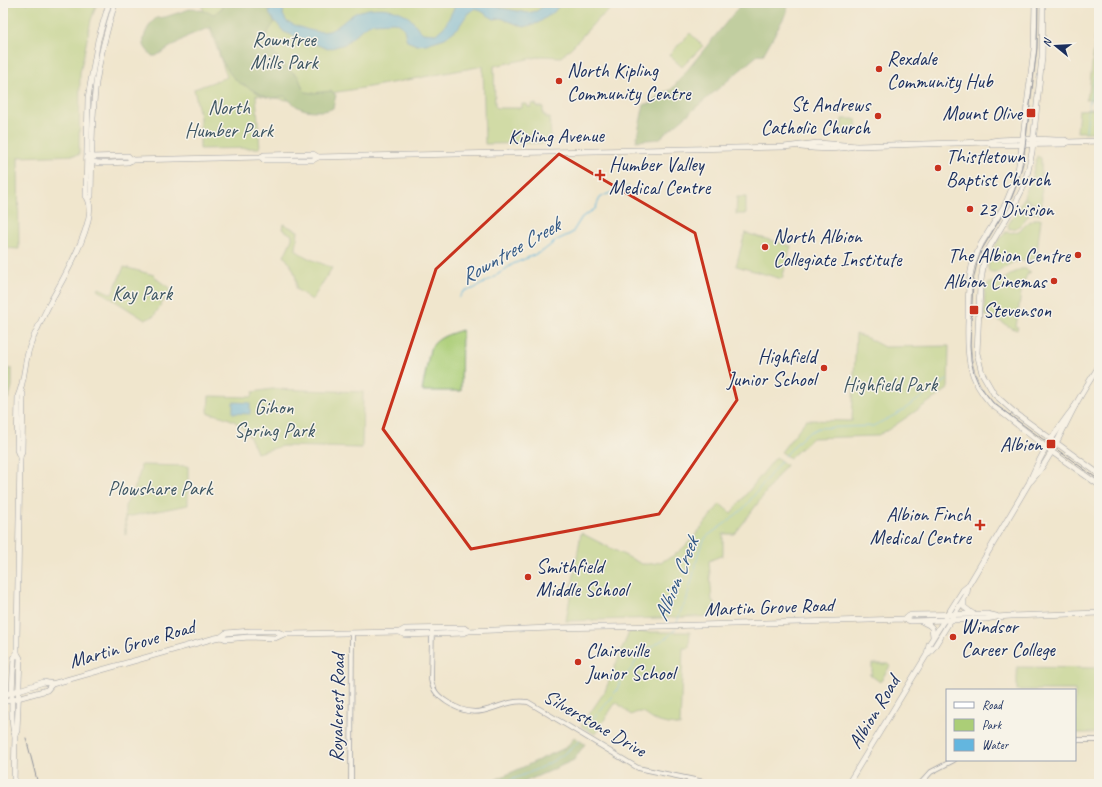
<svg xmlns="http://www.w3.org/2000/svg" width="1102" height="787" viewBox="0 0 1102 787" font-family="Caveat,sans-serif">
<rect width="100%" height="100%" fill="#f7f3e8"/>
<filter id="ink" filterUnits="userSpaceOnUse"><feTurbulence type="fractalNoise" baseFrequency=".025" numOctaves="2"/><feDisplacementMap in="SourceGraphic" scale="8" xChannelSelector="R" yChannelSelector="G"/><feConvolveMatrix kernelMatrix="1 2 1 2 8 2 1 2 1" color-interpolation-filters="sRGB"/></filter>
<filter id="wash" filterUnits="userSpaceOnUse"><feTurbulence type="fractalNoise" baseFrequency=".012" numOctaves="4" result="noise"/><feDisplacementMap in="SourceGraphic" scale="16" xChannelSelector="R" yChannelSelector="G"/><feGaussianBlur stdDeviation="0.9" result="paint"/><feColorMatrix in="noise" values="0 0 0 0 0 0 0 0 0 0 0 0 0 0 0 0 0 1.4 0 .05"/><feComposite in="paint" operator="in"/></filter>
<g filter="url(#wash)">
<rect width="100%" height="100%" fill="#f0e6cd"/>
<g fill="#abce77" stroke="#637e6a">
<path d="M3 3H97L91 20 80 73 79 155 18 157 19 249 3 248Z"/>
<path d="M201 3H618L596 21 573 46 561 57 542 56 494 66 495 106 497 108H522V104H527L528 107H531V104H536L537 107H543V115H546V118H550L551 143 485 144 483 66 375 86 287 100 256 95 260 148 200 149V117L194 89 227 77Z"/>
<path d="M1099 3V99L1085 100 1089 92Z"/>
<path d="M690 33 703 46 682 67 669 55Z"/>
<path d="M1095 109 1093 132H1077L1079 110Z"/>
<path d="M842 119H856L857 135 842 136Z"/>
<path d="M1037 156 1041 158 1042 209 1024 197 1032 177Z"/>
<path d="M737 197H746V214H736Z"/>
<path d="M1024 198 1041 211V213H1030C1023 221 1021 229 1009 229L1008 225Z"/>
<path d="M1034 219H1041L1037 251 1038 254 1032 261 1031 259 1013 262 998 272H989C985 264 997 237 1005 234V232C1022 235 1022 225 1034 219Z"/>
<path d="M283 224 298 231 296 250C306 259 320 262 332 268L312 300 296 289C297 273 293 268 284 256L292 239V235L282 229Z"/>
<path d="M745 233 791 246 782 279 736 266Z"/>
<path d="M124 267 154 275 158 280 171 289 154 316 145 320 98 290 99 288 112 294Z"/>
<path d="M1021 269H1026L1028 271H1030V273H1028L1022 286 1016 327H1018L1017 330 1011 328 993 317 984 315 985 287 989 283C1003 283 1009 274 1021 269Z"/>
<path d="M462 330 461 391H422L430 349C437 337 450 334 462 330Z"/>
<path d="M856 334 867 338 884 347 949 346 948 389 888 430 876 436 812 438 790 458 781 452 806 420 852 421Z"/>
<path d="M3 368 12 369V386L9 398H3Z"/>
<path d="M272 389 363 392 362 448 282 446 257 453C246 425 237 419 208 413L209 396 252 397 253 392Z"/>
<path d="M776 457 786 465 735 534H723V555L709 561 712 601 722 610V616L566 621 581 533 642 564C678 567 699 529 720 504L731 513Z"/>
<path d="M141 465 188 466V505L126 517V535H125V506L133 493 140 472Z"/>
<path d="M629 632H690L689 648H683L680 726C672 724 662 724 654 720 644 715 644 708 631 715L616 702 595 734 581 726 605 691Z"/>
<path d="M872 664H889L890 666 880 682 869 674H872Z"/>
<path d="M1017 667 1099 668V733H1075V690H1017Z"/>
</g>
<g fill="#88b168" stroke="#527063">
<path d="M221 3H272C269 12 270 15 275 22 269 30 264 37 267 47L272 49 281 64 298 76 303 89 306 92 312 93 331 91 336 95 333 108C328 111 323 111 318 111 300 111 297 107 284 96L273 98 266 97 238 82 231 75 220 57 218 45 211 27 188 36 156 56H152C150 53 145 49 144 45 142 36 149 24 156 18L165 17 193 8 214 14 222 8Z"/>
<path d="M742 3H788L787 12 763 55 759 54 659 139 636 141 644 104H650L662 93 671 90Z"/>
<path d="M574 737 585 744 574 760 520 784H486L567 747Z"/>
</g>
<g fill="#63b6df" stroke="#3f729e">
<path d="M272 3H284L283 15 287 22C300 27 314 34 329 31 336 29 345 20 352 15 366 6 391 6 406 15 412 19 417 28 423 33L436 34 445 26 455 6 460 3H488L501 8 528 13 537 11 547 3H561L554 12 538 23 524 27 501 18 494 19 476 8 468 13 458 28 445 38 426 44 417 45 407 41 404 29 401 25 394 22 372 23 363 28 345 44 328 49 284 32 270 15 269 10Z"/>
<path d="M233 402 250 403V414L233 413Z"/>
</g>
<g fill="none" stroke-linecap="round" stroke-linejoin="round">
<g stroke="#63b6df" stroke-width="1">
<path d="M1086 131 1089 104 1099 56"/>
<path d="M459 298 462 293 466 290 473 289 491 279 513 264 543 251 557 240 572 233 582 217 595 209 600 198 605 195 629 186"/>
<path d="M785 456 795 445 806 434 818 428 873 426 897 414 947 380"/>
<path d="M677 623 681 610 686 602 700 548 706 537 727 522 744 508 781 461"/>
<path d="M587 730 593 719 617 690 620 682 632 668 638 658 651 647 669 636 676 628"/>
<path d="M500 784C529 773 558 763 580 740"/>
</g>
</g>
</g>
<g filter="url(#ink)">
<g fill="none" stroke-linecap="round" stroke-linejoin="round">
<defs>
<g id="minor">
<path d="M432 629 431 680C433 691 438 696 447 702 483 726 495 698 528 702L638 768 714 784"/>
<path d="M1075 740H1099"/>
<path d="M351 784 352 633"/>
<path d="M920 784 931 772 954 760"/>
</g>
<g id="major">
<path d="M1035 3 1034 49 1021 153 1017 176 1006 203 981 244 972 266 970 276C968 291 968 305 968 320 967 354 967 378 991 404L1052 452 1099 485"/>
<path d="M1043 3 1042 57 1032 152 1028 171 1022 190 1016 202 989 248 984 261 980 287 977 353 982 373 994 394 1014 412 1099 474"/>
<path d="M989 142 992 145 1065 144 1068 142 1099 141"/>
<path d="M801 147C818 149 837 150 854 146"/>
<path d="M91 157 128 156 132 160"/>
<path d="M261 157 264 160H313L318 157 784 147 818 143 857 146 989 142C997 137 1051 140 1065 140L1068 142"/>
<path d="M87 159C98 166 115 162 128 162L132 160 261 157 264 155 313 154 318 157"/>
<path d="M89 199 91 196C92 158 91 120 96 83 100 56 107 29 115 3"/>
<path d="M20 457 17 450 18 396C25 381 24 362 30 346 36 330 44 315 52 299 62 281 102 214 86 196L88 98 98 40 109 3"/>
<path d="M1031 481C1051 459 1061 432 1075 406 1082 392 1091 379 1099 366"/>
<path d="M964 600V607L973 614"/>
<path d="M904 619 911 615 987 614 996 616"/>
<path d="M923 622 929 625 932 628 933 636"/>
<path d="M400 632 405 635 464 633 468 631 552 628 664 626 904 619 911 621 986 619 997 617 1011 616 1099 613"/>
<path d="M221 637 226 633 251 631H275L284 634H291L400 632 405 629 464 628 468 631"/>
<path d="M927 654 929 644 963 590 968 586"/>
<path d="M3 695 44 682 52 684 215 638 221 637 226 639 249 637 275 638 284 634"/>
<path d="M3 702 47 690 52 684"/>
<path d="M15 735 17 731 20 658 17 653"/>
<path d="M14 784 15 735C9 725 13 672 14 658L17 653V639L20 457 22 451 23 394 21 390"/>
<path d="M848 784 926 656 934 647 965 597 967 593 968 586 1029 483C1040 455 1056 430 1075 406"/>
</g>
</defs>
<use href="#minor" stroke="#3b4a6f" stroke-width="5.5"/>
<use href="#major" stroke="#3b4a6f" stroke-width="6"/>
<use href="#minor" stroke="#fff" stroke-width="4"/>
<use href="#major" stroke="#fff" stroke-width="5"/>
<path stroke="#1b2f5e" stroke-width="1" d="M1038 3 1037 48 1023 163 1017 184 1010 202 981 251 977 263 973 281 970 345 971 360 974 373 979 385 993 403 1099 480"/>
<g stroke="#1b2f5e" stroke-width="1">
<path d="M3 647V649"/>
<path d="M26 738 38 784"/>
</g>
</g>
</g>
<path d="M0 0H1102V787H0ZM559 154 695 233 737 400 659 514 471 549 383 429 436 269Z" fill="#f0e6cd" fill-opacity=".55" fill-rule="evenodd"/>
<path fill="none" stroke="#c8321e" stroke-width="3" stroke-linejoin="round" d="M559 154 695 233 737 400 659 514 471 549 383 429 436 269Z"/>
<g fill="#c8321e" stroke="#f7f3e8" stroke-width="1.5">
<circle cx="879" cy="69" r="4"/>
<circle cx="559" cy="81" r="4"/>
<rect x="1026" y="108" width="10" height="10" rx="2"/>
<circle cx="878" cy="116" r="4"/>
<circle cx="938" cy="168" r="4"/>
<path d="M598 169h4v4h4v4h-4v4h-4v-4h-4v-4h4z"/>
<circle cx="970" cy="209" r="4"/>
<circle cx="765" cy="247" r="4"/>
<circle cx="1078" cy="255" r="4"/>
<circle cx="1054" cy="281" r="4"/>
<rect x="969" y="305" width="10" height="10" rx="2"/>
<circle cx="824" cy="368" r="4"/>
<rect x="1046" y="439" width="10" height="10" rx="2"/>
<path d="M978 519h4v4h4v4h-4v4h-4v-4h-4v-4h4z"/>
<circle cx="528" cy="577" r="4"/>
<circle cx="953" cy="637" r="4"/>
<circle cx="578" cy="662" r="4"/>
</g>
<g text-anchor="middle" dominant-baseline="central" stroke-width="3" stroke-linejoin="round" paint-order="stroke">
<g font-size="20" fill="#3f5764" stroke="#f7f3e8">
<text x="284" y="39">Rowntree<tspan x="284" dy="23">Mills Park</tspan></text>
<text x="229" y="107">North<tspan x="229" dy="23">Humber Park</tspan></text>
<text x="142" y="293">Kay Park</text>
<text x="890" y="384">Highfield Park</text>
<text x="274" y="407">Gihon<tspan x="274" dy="23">Spring Park</tspan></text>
<text x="160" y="488">Plowshare Park</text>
</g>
<g font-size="20" fill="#1b2f5e" stroke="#f7f3e8" text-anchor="start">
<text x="887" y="58">Rexdale<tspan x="887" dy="23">Community Hub</tspan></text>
<text x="567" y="70">North Kipling<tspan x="567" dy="23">Community Centre</tspan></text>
<text x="870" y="104" text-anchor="end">St Andrews<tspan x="870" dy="23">Catholic Church</tspan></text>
<text x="1022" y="113" text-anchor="end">Mount Olive</text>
<text x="946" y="156">Thistletown<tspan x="946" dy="23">Baptist Church</tspan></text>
<text x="609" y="164">Humber Valley<tspan x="609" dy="23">Medical Centre</tspan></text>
<text x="978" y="209">23 Division</text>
<text x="773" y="236">North Albion<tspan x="773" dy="23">Collegiate Institute</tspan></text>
<text x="1070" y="255" text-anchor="end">The Albion Centre</text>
<text x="1046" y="281" text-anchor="end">Albion Cinemas</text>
<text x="983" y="310">Stevenson</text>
<text x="816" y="356" text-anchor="end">Highfield<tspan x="816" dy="23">Junior School</tspan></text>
<text x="1042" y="444" text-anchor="end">Albion</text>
<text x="971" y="514" text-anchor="end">Albion Finch<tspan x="971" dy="23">Medical Centre</tspan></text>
<text x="536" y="566">Smithfield<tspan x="536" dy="23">Middle School</tspan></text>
<text x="961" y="626">Windsor<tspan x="961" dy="23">Career College</tspan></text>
<text x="586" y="650">Claireville<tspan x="586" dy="23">Junior School</tspan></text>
</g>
<g font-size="20" fill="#1b2f5e" stroke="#f7f3e8">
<text transform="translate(556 136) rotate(-1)">Kipling Avenue</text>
<text transform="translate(769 607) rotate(-2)">Martin Grove Road</text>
<text transform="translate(132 644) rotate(-16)">Martin Grove Road</text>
<text transform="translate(337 708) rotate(-89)">Royalcrest Road</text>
<text transform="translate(874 712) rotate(-59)">Albion Road</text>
<text transform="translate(595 723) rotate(30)">Silverstone Drive</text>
</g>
<g font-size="21" font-style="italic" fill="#315885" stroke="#f7f3e8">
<text transform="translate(510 251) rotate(-30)">Rowntree Creek</text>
<text transform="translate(676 579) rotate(-68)">Albion Creek</text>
</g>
</g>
<rect width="1102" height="787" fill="none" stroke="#f7f3e8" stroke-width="16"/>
<rect x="946" y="689" width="130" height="72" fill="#f7f3e8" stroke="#9fa5b1"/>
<rect x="954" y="702" width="20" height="6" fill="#ffffff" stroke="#9fa5b1"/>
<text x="982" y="709" font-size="12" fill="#1b2f5e">Road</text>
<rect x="954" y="719" width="20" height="12" fill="#abce77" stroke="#9fa5b1"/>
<text x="982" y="729" font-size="12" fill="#1b2f5e">Park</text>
<rect x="954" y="739" width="20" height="12" fill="#63b6df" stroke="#9fa5b1"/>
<text x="982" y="749" font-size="12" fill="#1b2f5e">Water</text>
<g transform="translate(1056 46) rotate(288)" stroke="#f7f3e8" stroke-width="3" paint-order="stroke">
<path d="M0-3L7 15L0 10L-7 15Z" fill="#1b2f5e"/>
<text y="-6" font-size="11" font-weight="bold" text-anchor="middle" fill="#1b2f5e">N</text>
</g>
</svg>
